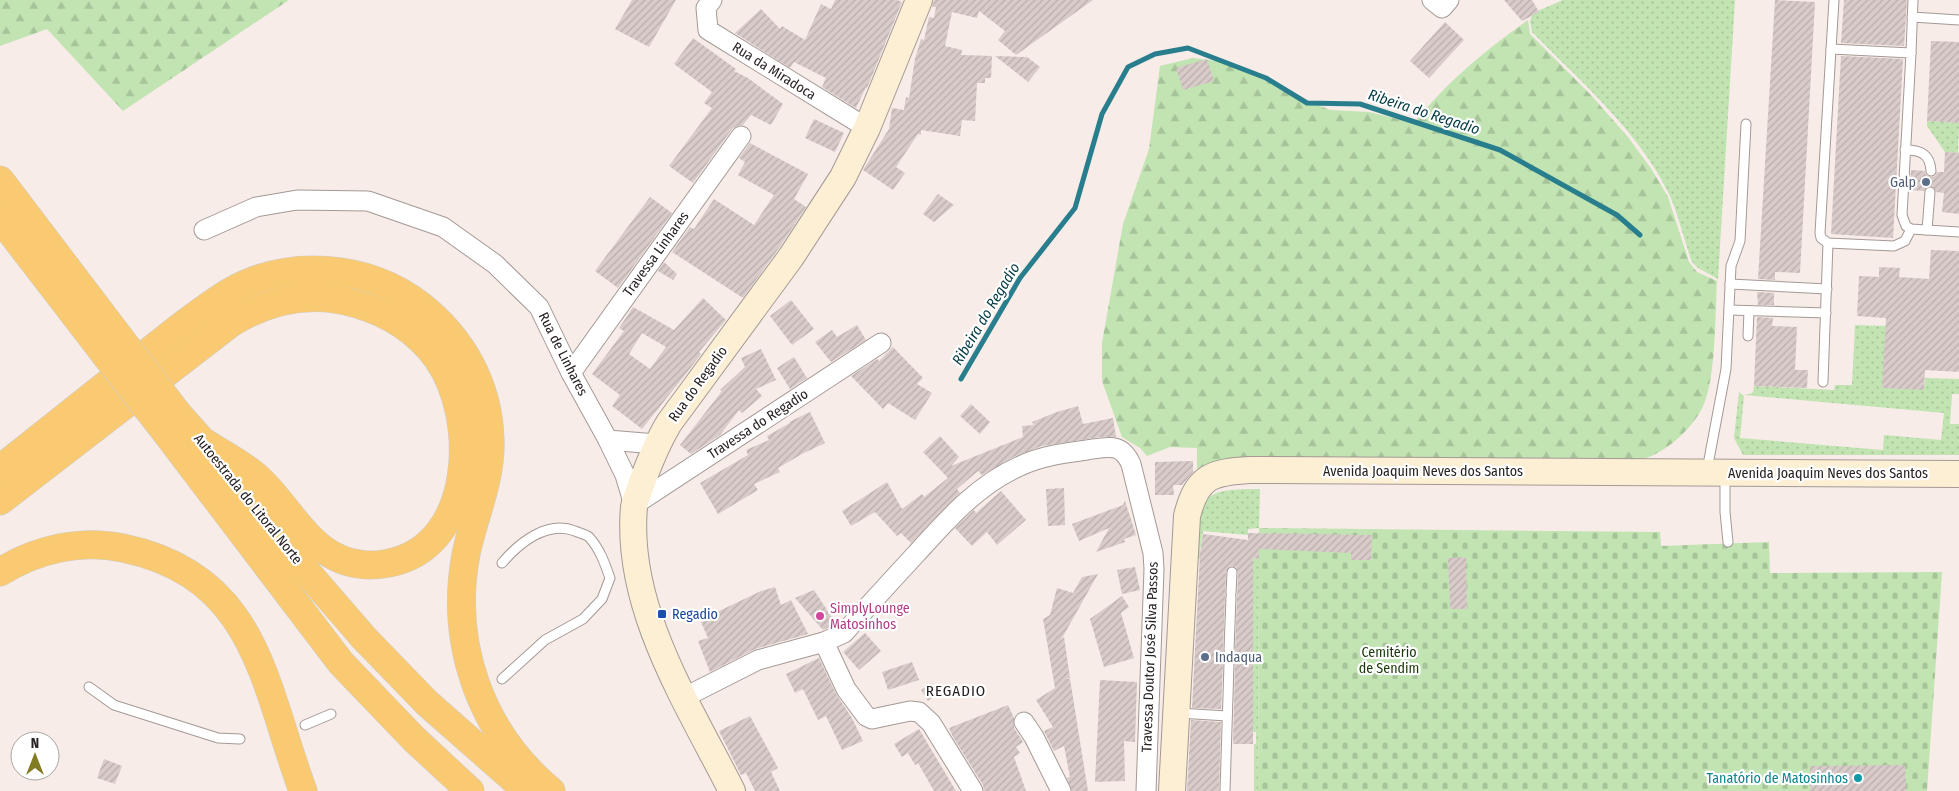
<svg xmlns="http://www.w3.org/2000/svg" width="1959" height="791" viewBox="0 0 1959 791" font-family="'Fira Sans Condensed',sans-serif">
<defs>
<pattern id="grass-dots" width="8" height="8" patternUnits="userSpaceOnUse" patternTransform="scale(1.25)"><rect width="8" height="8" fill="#c1e4b2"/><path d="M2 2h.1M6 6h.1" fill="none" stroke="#a6c399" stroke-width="1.8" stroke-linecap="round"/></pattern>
<pattern id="forest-firs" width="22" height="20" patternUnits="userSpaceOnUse" patternTransform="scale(1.25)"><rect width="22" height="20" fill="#c1e4b2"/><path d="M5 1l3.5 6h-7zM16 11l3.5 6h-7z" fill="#a6c399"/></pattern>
<pattern id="cemetery-stones" width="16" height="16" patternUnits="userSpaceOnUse" patternTransform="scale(1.25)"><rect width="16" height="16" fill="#c1e4b2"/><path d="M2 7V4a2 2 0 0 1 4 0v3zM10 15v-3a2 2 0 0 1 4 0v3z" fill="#a6c399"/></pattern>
<pattern id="building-hatch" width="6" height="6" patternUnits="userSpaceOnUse" patternTransform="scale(1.25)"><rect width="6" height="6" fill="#d8cbca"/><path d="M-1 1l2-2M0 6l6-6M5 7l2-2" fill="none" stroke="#b9aead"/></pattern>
</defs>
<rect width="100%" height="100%" fill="#f7ece7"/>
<g fill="url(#grass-dots)">
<path d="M1563 0H1735L1718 279 1698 268 1692 262C1684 240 1679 217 1670 196 1639 131 1581 82 1532 32L1530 21 1533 13Z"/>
<path d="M1927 121 1959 123 1958 153 1945 152 1927 126Z"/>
<path d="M1855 325 1886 326 1924 390 1925 378 1959 379V394H1952L1950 424H1959V455H1743L1734 438 1739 392 1744 396 1740 438 1883 450 1884 435 1941 440 1944 413 1744 395 1753 393 1754 386 1834 390 1835 385H1852Z"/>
<path d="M1260 489 1259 528 1248 529V535L1203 531 1200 551 1259 559 1258 791H1254V744H1256V732H1253V565L1198 559 1199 551 1195 550C1199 494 1203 489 1260 489Z"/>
</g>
<g fill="url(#forest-firs)">
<path d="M0 0H289L123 111 47 29 0 46Z"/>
<path d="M1528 20 1530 34 1590 94 1628 137 1652 170 1668 197 1689 262 1697 272 1717 281C1715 315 1716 374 1704 404 1695 426 1668 451 1646 458 1639 460 1630 460 1623 461H1220L1207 464 1197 470V448L1170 447 1147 456 1140 448 1122 437 1102 381V343L1123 224 1149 149 1160 66 1193 58 1226 62 1254 73 1296 96 1330 110 1369 112 1414 123C1448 81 1484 51 1528 20Z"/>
</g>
<path fill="url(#cemetery-stones)" d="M1259 528 1660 532 1661 546 1769 542 1770 573 1942 572 1927 791H1258Z"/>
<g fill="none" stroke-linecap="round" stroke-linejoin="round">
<path stroke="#287e8d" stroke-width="5" d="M961 379 1020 278 1075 208 1102 114 1128 67 1155 54 1188 48 1266 78 1307 103 1360 104 1500 150 1617 215 1640 235"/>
</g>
<g fill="url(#building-hatch)" fill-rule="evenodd">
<path d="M632 0H676L649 47 615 29Z"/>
<path d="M835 0H897L902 2 867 88 866 87 856 108 822 87 826 78 794 62 790 68 735 33 761 9 780 29 782 26 805 40 821 4 831 9Z"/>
<path d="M934 0H1093L1016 55 998 40 1005 31 979 11 977 18 952 12 945 46 962 50 961 55 992 56 991 78H985V83H977L975 121 962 120 960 136 921 130V135L918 134 896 167 905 173 893 190 863 170 889 129 892 108 904 110 906 97 909 98 915 59 921 39 924 40 929 17 934 18 936 7H932Z"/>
<path d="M1504 0H1532L1539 12 1522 21Z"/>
<path d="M1775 0 1815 2 1800 273 1775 272V280L1758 279Z"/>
<path d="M1844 0H1907L1904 46 1841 43Z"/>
<path d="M1445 22 1464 40 1429 78 1410 61Z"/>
<path d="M693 38 736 69 734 71 748 78 783 104 771 125 751 115 743 125 737 126 732 129 693 183 669 166 712 108 704 103 712 92 674 64Z"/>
<path d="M1931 41 1959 42V123L1927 121Z"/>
<path d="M995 56 1027 57 1040 67 1028 82Z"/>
<path d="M1841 56 1903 59 1893 238 1831 234Z"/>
<path d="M1207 59 1214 81 1183 90 1176 68Z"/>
<path d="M814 119 844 133 835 152 805 138Z"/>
<path d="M750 143 808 174 794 199 806 207 779 248 743 298 672 252 690 227 694 229 714 199 754 225 774 195 738 175 745 162 739 158Z"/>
<path d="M1945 152 1959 153V214L1942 212 1944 193 1936 192 1933 187H1927L1924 191 1910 190 1911 170 1925 171 1926 175 1931 177 1935 176 1937 172H1944Z"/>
<path d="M938 194 954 205 934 222 923 214Z"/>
<path d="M650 197 672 213 618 288 595 271Z"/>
<path d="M1931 250 1959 251V372L1925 370 1924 390 1882 388 1886 318 1857 316 1859 276 1879 277V267L1900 268 1899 277 1929 279Z"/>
<path d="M664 262 677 274 673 280 658 271Z"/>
<path d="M1757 292 1774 293V305H1758Z"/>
<path d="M703 298 726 320 699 352 701 354 689 370 642 429 612 406 620 395 592 374 624 331 619 328 633 307 674 330ZM642 333 666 347 650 369 629 354Z"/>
<path d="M791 300 814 329 792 345 770 316Z"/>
<path d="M1757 317 1773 318 1772 326 1797 327 1795 370H1808L1807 388 1754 386Z"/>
<path d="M857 325 866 340 831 362 815 342 832 330 837 337Z"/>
<path d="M893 347 923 378 917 384 932 393 915 420 888 403 883 409 851 376 877 359 879 361Z"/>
<path d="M761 349 776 380 756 389 762 396 742 413 739 410 720 435 691 454 680 445 722 391 720 390 745 367 741 358Z"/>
<path d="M794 357 807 378 790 389 777 368Z"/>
<path d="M971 404 990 422 980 434 960 416Z"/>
<path d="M1078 406 1083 424 1113 418 1116 437H1100L1042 446 1015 456 982 475 978 471 957 489 960 493 911 543 901 533 897 536 875 512 851 526 842 511 887 482 902 509 922 494 924 497 948 478 923 452 940 436 959 457 951 466 1023 437 1022 426 1034 425 1032 422 1057 412Z"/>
<path d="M810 412 825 443 802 454 778 468 780 472 754 484 758 490 718 514 700 483 748 455 746 450 769 440 767 436 790 423 789 422Z"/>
<path d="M1193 461V472L1182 485H1173L1174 495H1155V462Z"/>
<path d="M1064 488 1065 525 1048 526 1046 489Z"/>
<path d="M1001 491 1026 520 997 545 987 532 972 546 955 528 974 510 976 513Z"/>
<path d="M1125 501 1136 535 1124 539 1125 542 1096 552 1109 528 1079 541 1072 524 1123 505Z"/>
<path d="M1248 533 1372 535 1371 560H1351V553L1259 549V559L1253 558V744H1233L1235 664 1233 659 1226 658 1223 663 1221 709 1192 708 1200 554 1203 534 1248 540ZM1230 566 1236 567 1238 572 1235 650 1234 654 1229 656 1225 655 1223 650 1226 572Z"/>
<path d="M1466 557 1467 609H1450L1448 558Z"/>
<path d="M1135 567 1140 590 1122 594 1117 570Z"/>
<path d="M1098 574 1061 640 1064 637 1070 678 1066 679H1070L1088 791H1072L1067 778 1070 777 1064 746 1054 751 1044 731 1053 727 1036 700 1055 688 1043 619 1050 615 1057 588 1073 593 1082 577Z"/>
<path d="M775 587 781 605 791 600 808 634 755 649 710 672 698 641 708 638 701 622 717 616 715 613 761 591Z"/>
<path d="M814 590 836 624 823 630 795 598Z"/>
<path d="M1122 596 1129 607 1121 613 1134 658 1104 667 1090 619Z"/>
<path d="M865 633 881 651 859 670 843 652Z"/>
<path d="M819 658 836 694 852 718 863 741 842 750 826 716 818 720 803 689 795 693 786 674Z"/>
<path d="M912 662 919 680 888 690 882 672Z"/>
<path d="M1100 680 1137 682 1135 742 1124 741 1125 781 1095 782Z"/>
<path d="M932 683 939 693 928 701 921 690Z"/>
<path d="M1008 705 1014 718V728L1023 742 1016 747 1020 753 1014 757 1026 791H984L983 785 953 737 949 728Z"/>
<path d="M750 716 778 768 771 772 780 791H755L746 773 741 775 719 731Z"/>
<path d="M1191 720 1221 722 1219 791H1187Z"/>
<path d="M919 729 956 791H934L918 763 915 765 908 753 902 757 894 744Z"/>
<path d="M104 759 122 766 115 784 97 778Z"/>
<path d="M1905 765 1906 791H1810V766Z"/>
</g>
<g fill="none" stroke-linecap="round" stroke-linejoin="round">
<defs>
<g id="lane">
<path d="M1834 0 1820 233 1821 238 1828 243 1894 246 1905 241 1911 229"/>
<path d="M1912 17 1959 20"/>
<path d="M1831 49 1911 53 1902 215 1906 226 1911 229 1959 232"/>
<path d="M1911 53 1913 0"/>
<path d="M1905 150C1921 150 1930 154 1931 171"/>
<path d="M1927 230 1930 192"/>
<path d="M1730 284 1827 289"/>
<path d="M1729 310 1826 313"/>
<path d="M1748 336 1749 311"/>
<path d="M1823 382 1828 243"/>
<path d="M1707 470 1726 369 1731 266 1740 241 1746 124"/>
<path d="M1725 475V512L1728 542"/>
<path d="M502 563C519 543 547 520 575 531 579 533 585 534 589 537 600 549 605 564 610 578L602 599 583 619 545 640 502 679"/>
<path d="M1231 593 1232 572"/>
<path d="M1229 650 1231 597"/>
<path d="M89 687 114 705 218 738 240 739"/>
<path d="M1179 713 1227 716"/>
<path d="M305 725 331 714"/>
<path d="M1225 791 1229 664"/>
</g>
<g id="street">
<path d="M712 0 706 8 708 30 867 128"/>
<path d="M1432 0 1442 8 1449 0"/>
<path d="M204 230 256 207 297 200 368 201 443 227 495 264 539 307 571 373 608 440 625 475 634 505 881 343"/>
<path d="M571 373 741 136"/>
<path d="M608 440 656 444"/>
<path d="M824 642 846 689 866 716 872 719 910 711 919 712 931 723 973 791"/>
<path d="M685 697 758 660 824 642 844 633C868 606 892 580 916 554 947 520 977 485 1020 466 1041 456 1064 453 1087 450 1108 447 1121 442 1131 464L1153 553 1154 569 1146 791"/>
<path d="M1024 722 1034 737 1061 791"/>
</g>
<g id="secondary">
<path d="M732 791C688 704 625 608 634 507 635 500 639 492 641 485 649 463 657 443 669 423L791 257 843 177 867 128 919 0"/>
<path d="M1172 791 1187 516C1197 476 1212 472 1250 470L1959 474"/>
</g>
<g id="highway">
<path d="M0 180 120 338"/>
<path d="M0 218 100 348"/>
<path d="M178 414 202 441 267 526 364 638 427 703 527 791"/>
<path d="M164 430 341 663 414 739 470 791"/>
<path d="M0 469C46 433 91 396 138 360 168 337 197 312 230 292 288 258 367 264 420 305 462 338 488 384 490 438 492 479 474 515 466 554 449 644 481 733 551 791"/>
<path d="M0 501 231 323C270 299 312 290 357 304 388 313 417 331 437 358 479 417 476 546 389 563 373 567 353 565 338 558 304 543 285 502 258 478 243 464 219 452 202 441"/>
<path d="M0 572C37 549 81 539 123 548 257 576 263 683 303 791"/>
</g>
</defs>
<use href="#lane" stroke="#a49995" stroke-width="11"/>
<use href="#street" stroke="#a49995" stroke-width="21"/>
<use href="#secondary" stroke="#a49995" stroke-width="28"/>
<use href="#highway" stroke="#cfcece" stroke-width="29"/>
<use href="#lane" stroke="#fff" stroke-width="9"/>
<use href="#street" stroke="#fff" stroke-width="19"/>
<use href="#secondary" stroke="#fdefd4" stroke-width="26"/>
<use href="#highway" stroke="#f9ca71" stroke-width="28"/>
<defs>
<g id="highway-bridge">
<path d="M120 338 178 414"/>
<path d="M100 348 164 430"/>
</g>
</defs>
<use href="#highway-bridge" stroke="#cfcece" stroke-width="29" stroke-linecap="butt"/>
<use href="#highway-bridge" stroke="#f9ca71" stroke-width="28"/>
</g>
<g fill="#5c6f8a" stroke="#fff" stroke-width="2">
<circle cx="1926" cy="182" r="5"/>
<circle cx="1205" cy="657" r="5"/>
</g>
<rect fill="#1a4fb4" stroke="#fff" stroke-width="2" x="657" y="609" width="10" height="10" rx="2.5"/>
<circle fill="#d1479c" stroke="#fff" stroke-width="2" cx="820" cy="616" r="5"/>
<circle fill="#0f9aa8" stroke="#fff" stroke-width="2" cx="1858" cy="778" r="5"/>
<g text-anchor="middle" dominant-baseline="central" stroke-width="4.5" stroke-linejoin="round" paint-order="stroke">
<g font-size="14" fill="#272221" stroke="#fff">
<text transform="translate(774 71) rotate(32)">Rua da Miradoca</text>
<text transform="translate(656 254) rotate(-54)">Travessa Linhares</text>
<text transform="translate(563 354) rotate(63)">Rua de Linhares</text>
<text transform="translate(698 384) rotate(-54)">Rua do Regadio</text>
<text transform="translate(758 424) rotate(-33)">Travessa do Regadio</text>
<text x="1423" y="471">Avenida Joaquim Neves dos Santos</text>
<text x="1828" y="473">Avenida Joaquim Neves dos Santos</text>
<text transform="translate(248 499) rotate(51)">Autoestrada do Litoral Norte</text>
<text transform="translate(1150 657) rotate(-88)">Travessa Doutor José Silva Passos</text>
</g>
<g font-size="14" fill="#4e5e75" stroke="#fff" text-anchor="end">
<text x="1916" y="182">Galp</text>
<text x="1215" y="657" text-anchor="start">Indaqua</text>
</g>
<g font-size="14" fill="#b23c85" stroke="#fff" text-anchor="start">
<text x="830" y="608">SimplyLounge<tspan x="830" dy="16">Matosinhos</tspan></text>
</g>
<g font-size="14" fill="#164399" stroke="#fff" text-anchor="start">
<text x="672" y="614">Regadio</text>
</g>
<g font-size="14" fill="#193807" stroke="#fff">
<text x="1389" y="652">Cemitério<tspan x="1389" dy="16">de Sendim</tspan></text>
</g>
<g font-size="14" fill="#0d838f" stroke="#fff" text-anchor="end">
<text x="1848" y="778">Tanatório de Matosinhos</text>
</g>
<g font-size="15" font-style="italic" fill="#033b44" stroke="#fff">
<text transform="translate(1424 112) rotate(18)">Ribeira do Regadio</text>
<text transform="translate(986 314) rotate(-59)">Ribeira do Regadio</text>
</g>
<g font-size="15" letter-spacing="1" fill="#272221" stroke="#fff">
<text x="956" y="691">REGADIO</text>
</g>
</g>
<g transform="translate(35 756)"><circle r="24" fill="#ffffff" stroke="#a9a7a6"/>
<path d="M0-4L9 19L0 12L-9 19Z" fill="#817b22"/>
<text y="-8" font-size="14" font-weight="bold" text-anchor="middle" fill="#272221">N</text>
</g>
</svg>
